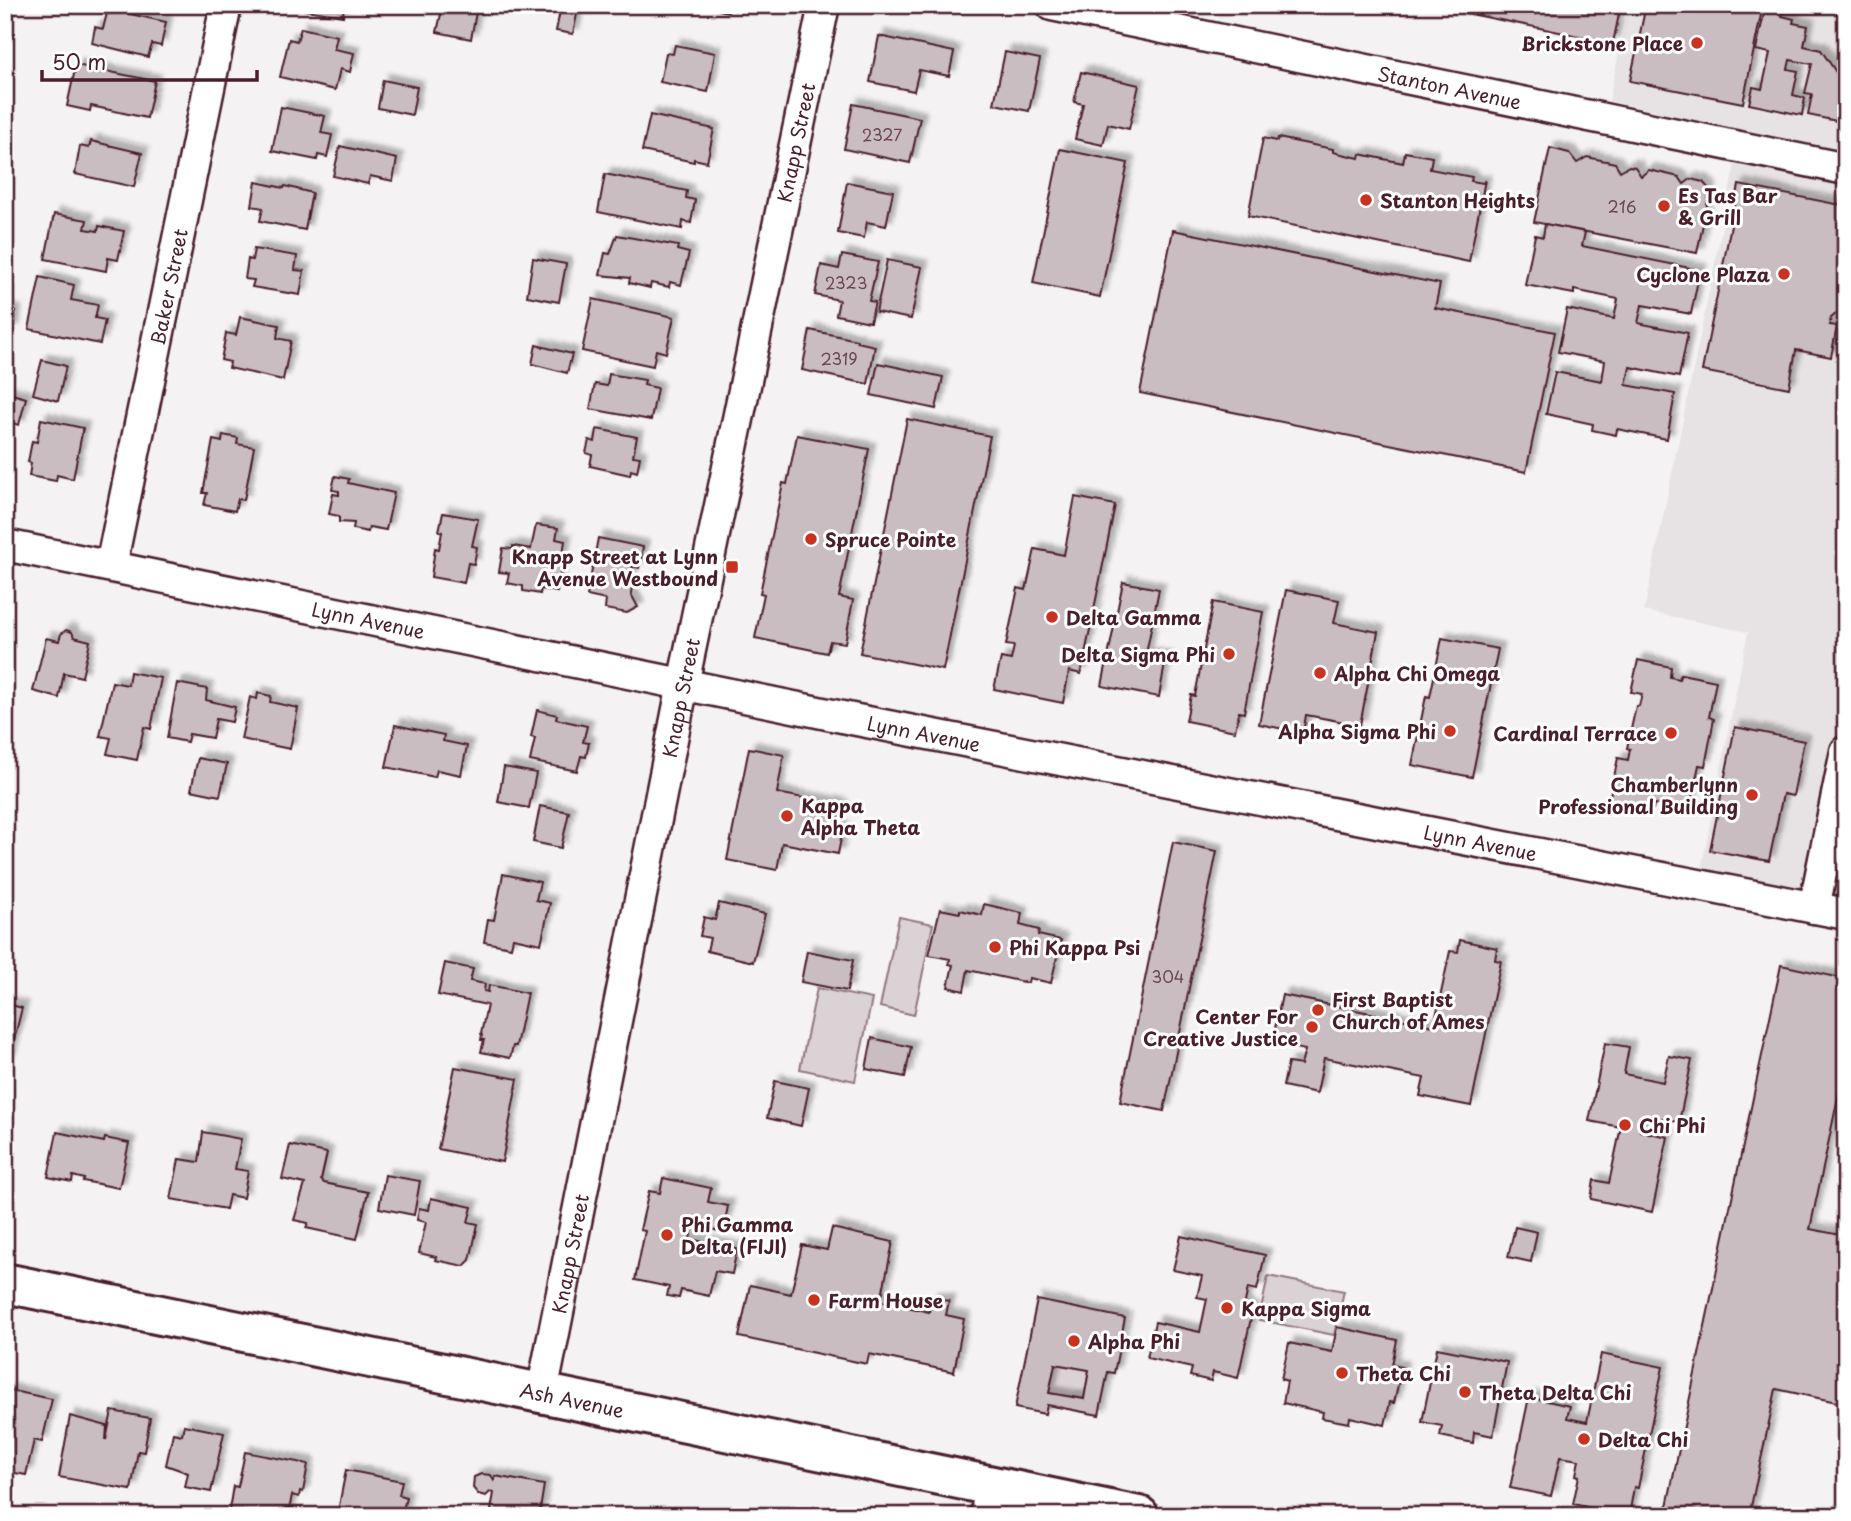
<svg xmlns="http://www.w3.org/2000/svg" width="1851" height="1521" viewBox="0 0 1851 1521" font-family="'Playpen Sans',sans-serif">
<defs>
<filter id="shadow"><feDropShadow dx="6" dy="-6" stdDeviation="2" flood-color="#0004"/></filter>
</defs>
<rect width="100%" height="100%" fill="#f4f2f2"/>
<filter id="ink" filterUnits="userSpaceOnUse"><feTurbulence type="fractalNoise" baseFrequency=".0143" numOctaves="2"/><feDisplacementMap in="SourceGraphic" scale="14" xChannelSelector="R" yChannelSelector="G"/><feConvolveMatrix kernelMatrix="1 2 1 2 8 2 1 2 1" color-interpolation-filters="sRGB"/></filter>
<g filter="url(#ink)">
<path fill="#e7e2e3" d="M1629 5H1846V896L1701 870 1748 632 1644 611 1742 130 1609 101Z"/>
<g fill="#dbd2d5" stroke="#927880" stroke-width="2">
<path d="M899 917 933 924 914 1015 880 1007Z"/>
<path d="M817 988 872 999 855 1081 800 1069Z"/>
<path d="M1268 1276 1344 1291 1334 1335 1259 1320Z"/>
<path d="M1055 1364 1089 1370 1084 1399 1049 1393Z"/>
</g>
<g fill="#cabdc1" stroke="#4a1f2b" stroke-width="2" fill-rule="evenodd" filter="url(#shadow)">
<path d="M293 5H344L343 16 293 8Z"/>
<path d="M443 5 477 7 471 39 437 32Z"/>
<path d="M697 5H730L728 12Z"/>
<path d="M1452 5H1621L1613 43 1451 10Z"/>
<path d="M1646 5H1763L1743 103 1630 81Z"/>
<path d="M1766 5H1785L1782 16 1794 19 1793 23 1808 26 1804 46 1821 50 1846 87V123L1808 115 1812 94 1805 93 1812 64 1790 60 1788 69 1798 71 1793 95 1805 98 1802 115 1749 104 1753 87 1762 89 1770 53 1756 50Z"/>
<path d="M1831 5H1846V24Z"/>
<path d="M561 6 578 9 573 34 556 31Z"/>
<path d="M108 9 166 22 161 46 152 44 148 57 92 43 95 27 103 29Z"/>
<path d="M301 28 337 36 334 49 354 53 350 72 340 69 335 90 280 77 289 39 297 41Z"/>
<path d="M879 36 954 52 949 76 919 70 914 91 870 82Z"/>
<path d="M675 45 715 53 708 92 660 82 666 53 673 54Z"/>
<path d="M1005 52 1040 59 1029 111 994 104Z"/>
<path d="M76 65 155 81 147 118 91 106 90 111 67 106Z"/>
<path d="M1081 72 1139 85 1129 129 1108 124 1103 145 1075 139 1083 104 1074 102Z"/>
<path d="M383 80 417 87 412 115 378 108Z"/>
<path d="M853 104 920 118 910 163 844 149Z"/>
<path d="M281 107 325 116 321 133 332 135 327 157 318 155 317 160 272 151Z"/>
<path d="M650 115 714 129 707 162 694 159V162L642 151Z"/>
<path d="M1263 138 1277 141 1278 138 1333 149V152L1359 158 1360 154 1403 163 1405 152 1432 157 1430 169 1472 177 1471 181 1483 183 1485 180 1469 262 1248 216Z"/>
<path d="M91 141 142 153 134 187 75 174 80 146 89 148Z"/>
<path d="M340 146 397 159 393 181 370 176 368 184 333 176Z"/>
<path d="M1550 148 1569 153 1577 163 1587 157 1615 163 1620 171 1629 166 1635 167 1641 176 1649 170 1679 177 1684 184 1691 179 1703 182 1710 190 1697 253 1534 222Z"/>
<path d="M1060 149 1128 163 1100 297 1033 283Z"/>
<path d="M605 174 687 191 686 198 695 200 691 223 683 221 682 229 598 212Z"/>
<path d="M256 182 284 188 285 186 312 193 305 230 260 221 263 208 252 206Z"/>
<path d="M847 182 893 191 886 226 867 222 864 238 838 233Z"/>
<path d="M1739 185 1846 206V300L1837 313 1831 318 1829 325 1837 326 1831 357 1796 350 1789 388 1702 371Z"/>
<path d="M54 214 87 220 85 229 98 231 99 226 124 231 118 260 108 258 106 271 45 259Z"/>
<path d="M1545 224 1585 232 1582 246 1700 270 1691 314 1642 305 1638 323 1688 333 1679 377 1630 367 1626 385 1675 394 1667 439 1617 429 1616 435 1592 430 1593 424 1546 414 1555 372 1602 381 1605 361 1558 352 1567 309 1614 319 1618 299 1574 290V294L1525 285 1535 235 1543 237Z"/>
<path d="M1173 230 1440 284 1435 308 1555 332 1526 472 1140 393Z"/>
<path d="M617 235 678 246 677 250 689 253 681 285 670 282 669 287 651 283 650 288 629 283 630 278 600 275 605 253 610 254Z"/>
<path d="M254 249 297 256 295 270 304 271 300 295 252 287 254 280 245 279 248 259 252 260Z"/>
<path d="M842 255 878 262 869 301 875 302 870 322 836 315 839 300 815 295 821 265 839 269Z"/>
<path d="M533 258 566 264 559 302 527 296Z"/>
<path d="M887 260 922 267 911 319 876 312Z"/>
<path d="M40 277 74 285 71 300 98 305 95 318 105 320 100 344 29 329Z"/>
<path d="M593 299 674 317 666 353 656 350 653 366 582 351Z"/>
<path d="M5 311 15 312 13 330 5 329Z"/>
<path d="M240 317 279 325 277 338 291 341 283 380 229 368 230 362 221 360 226 333 236 335Z"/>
<path d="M810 330 857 340V342L875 346 868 384 802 370Z"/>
<path d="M536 345 572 354 567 373 532 364Z"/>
<path d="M42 360 66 366 58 401 33 394Z"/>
<path d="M878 363 943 377 936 409 871 395Z"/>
<path d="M609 374 645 380 644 385 657 388 651 420 590 409 595 384 607 386Z"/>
<path d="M5 392 26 398 19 425 5 421Z"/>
<path d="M41 419 83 428 73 479 57 475 56 481 29 476 31 463 28 462 32 441 37 442Z"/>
<path d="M907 419 990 436 943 670 860 653Z"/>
<path d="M597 429 637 437 633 456 640 457 637 472 631 470 630 475 590 466 592 455 586 453 589 440 595 442Z"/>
<path d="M223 435 238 438 237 444 254 447 244 500 238 499 235 511 204 505 207 493H203L213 440 222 442Z"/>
<path d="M797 435 869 449 839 597 853 600 845 643 830 641 827 653 755 638 764 594 760 593 783 483 787 484Z"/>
<path d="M335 476 349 479 348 483 394 493 386 530 369 527 368 532 353 529 354 523 339 522V516L329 514 333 494 339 495V491L332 490Z"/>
<path d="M1075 497 1115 505 1081 674 1069 671 1063 703 994 689 1001 658 1011 660 1014 646 1006 645 1018 588 1026 590 1035 549 1064 555Z"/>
<path d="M443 513 478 519 472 546 477 547 474 564 468 563 464 583 431 577 435 548 439 549 442 532 439 531Z"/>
<path d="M536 525 558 528 556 539 565 541 557 592 541 589 540 594 523 591V586L507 583 509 573 499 572 503 548 513 549V546L531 549Z"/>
<path d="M598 538 643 547 639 568 633 566 629 585 632 586 631 594 638 607 627 613 605 609 606 600 587 596Z"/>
<path d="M1123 582 1159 589 1146 654 1166 658 1159 697 1102 686Z"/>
<path d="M1286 590 1339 600 1334 623 1378 632 1360 725 1306 715 1303 733 1259 724Z"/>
<path d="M1213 602 1263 612 1244 713 1239 712 1235 731 1186 721 1191 695 1195 696Z"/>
<path d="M66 630 72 632 74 637 90 641 82 677 64 673 59 698 33 691 46 638 59 641 61 634Z"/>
<path d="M1442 638 1498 649 1472 777 1412 765 1426 696 1430 697Z"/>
<path d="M1638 660 1671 667 1670 677 1679 679 1681 674 1716 681 1709 717 1714 719 1705 766 1699 765 1689 812 1654 804 1653 809 1609 800 1618 758 1628 760 1630 749 1627 748 1636 706H1639L1642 694 1631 692Z"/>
<path d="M130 672 161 678 151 729 144 727 137 760 107 754 111 738 100 736 112 682 128 685Z"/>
<path d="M177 683 207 689 206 700 235 707 232 722 216 719 212 738 189 734 187 742 167 738Z"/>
<path d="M258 693 271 696 270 702 298 708 290 749 241 739 250 697 257 699Z"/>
<path d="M537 710 557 715 556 719 587 726 583 742 589 743 586 757 581 756 577 771 530 761 535 738 531 737Z"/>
<path d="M395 725 444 735 443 741 467 746 461 775 437 770 435 777 386 767Z"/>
<path d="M1735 727 1804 741 1793 796 1783 794 1769 861 1710 850Z"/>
<path d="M749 748 784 755 777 793 841 805 836 827 843 828 838 854 782 843 777 870 727 860Z"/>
<path d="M198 758 227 764 220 796 191 790Z"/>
<path d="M504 767 536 773 529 808 498 802Z"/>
<path d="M540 806 569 812 561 848 533 842Z"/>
<path d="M1173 842 1217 851 1164 1111 1120 1102Z"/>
<path d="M503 874 540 882 536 900 550 903 541 944 513 938 511 947 484 942 488 919 494 920Z"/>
<path d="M719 903 765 914 753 962 707 951 710 938 700 936 704 917 715 920Z"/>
<path d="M984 904 1022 913 1020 925 1039 930 1038 935 1061 940 1051 983 1029 978 1028 983 968 970 964 991 948 987 953 965 949 964 950 959 929 955 940 909 960 913V910L982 915Z"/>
<path d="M1460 940 1497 948 1495 960 1501 961 1471 1106 1420 1096 1424 1078 1324 1058 1317 1093 1283 1086 1288 1063 1301 1065 1305 1050 1272 1043 1282 995 1434 1026 1450 951 1458 952Z"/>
<path d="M807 951 853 960 847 991 801 982Z"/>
<path d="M445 963 473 969 470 981 485 984 484 991 488 992 489 985 527 993 516 1046H513L510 1058 481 1052 484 1040H481L482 1035 481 1034 487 1005 438 995Z"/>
<path d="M1781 965 1846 979V1060L1810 1229 1846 1236V1404L1776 1389 1749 1516H1665Z"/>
<path d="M5 1003 22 1008 9 1060H5Z"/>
<path d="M872 1038 911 1047 905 1077 866 1069Z"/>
<path d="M1605 1043 1629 1047 1624 1074 1663 1082 1669 1056 1692 1060 1679 1122 1644 1115 1640 1131 1668 1137 1652 1212 1591 1199 1594 1180 1609 1183 1621 1127 1589 1121Z"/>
<path d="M455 1067 518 1079 502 1162 438 1149Z"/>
<path d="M775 1081 809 1088 801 1126 767 1118Z"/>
<path d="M57 1132 104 1142 105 1138 129 1143 119 1188 83 1181 84 1179 73 1176 72 1182 48 1177Z"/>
<path d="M203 1132 241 1139 235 1169 248 1171 243 1198 229 1195 226 1209 171 1199 179 1159 199 1162Z"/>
<path d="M290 1145 327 1153 321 1180 324 1183 368 1192 357 1239 306 1228 308 1223 294 1220 305 1184 282 1179Z"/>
<path d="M385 1175 420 1181 414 1215 379 1208Z"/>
<path d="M663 1178 711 1188 708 1202 728 1206 723 1232 693 1225 690 1239 737 1249 732 1274 715 1271 709 1296 681 1290 679 1298 667 1296 669 1287 635 1280 645 1231 640 1230 649 1191 660 1193Z"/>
<path d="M431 1198 472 1207 468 1222 478 1224 470 1260 464 1266 435 1260 436 1257 419 1253 426 1222 417 1220 419 1208 429 1210Z"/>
<path d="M1515 1227 1537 1232 1531 1262 1508 1257Z"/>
<path d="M832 1228 893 1242 881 1301 929 1312 932 1298 949 1301 946 1315 964 1319 954 1372 869 1354 867 1364 739 1337 750 1285 791 1294 802 1245 827 1250Z"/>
<path d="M1181 1236 1265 1255 1257 1290 1248 1288 1244 1307 1253 1309 1238 1378 1213 1372 1211 1381 1190 1376 1192 1368 1147 1358 1155 1322 1200 1332 1207 1299 1197 1297 1202 1276 1173 1270Z"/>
<path d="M1037 1300 1125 1318 1114 1373 1108 1372 1099 1415 1047 1405 1045 1414 1015 1408ZM1055 1364 1089 1370 1084 1399 1049 1393Z"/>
<path d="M1337 1327 1397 1340 1392 1365 1402 1367 1394 1403 1390 1402 1385 1425 1350 1417 1349 1423 1322 1418 1323 1412 1283 1403 1287 1381 1281 1379 1289 1343 1332 1352Z"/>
<path d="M1437 1348 1507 1362 1493 1436 1474 1432 1473 1443 1440 1436 1442 1426 1422 1422Z"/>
<path d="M1601 1354 1663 1367 1638 1488 1634 1487 1629 1516 1573 1504 1579 1476 1576 1475 1579 1460 1560 1457 1551 1496 1510 1488 1529 1397 1570 1406 1567 1418 1587 1422Z"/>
<path d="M8 1390 52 1399 42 1442 34 1440 26 1475 5 1471 11 1436 5 1435V1401Z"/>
<path d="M112 1411 150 1418 144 1452 138 1451 131 1490 59 1477 70 1416 107 1426 106 1440Z"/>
<path d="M184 1425 224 1433 211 1492 185 1487 188 1473 166 1465 173 1433 182 1435Z"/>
<path d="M245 1452 308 1464 303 1492 300 1491 299 1497 292 1495 288 1516H228L233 1486 238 1487Z"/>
<path d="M346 1470 402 1481 399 1495 406 1497 402 1516H337Z"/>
<path d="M481 1474 491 1475 494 1481 495 1476 544 1485 539 1516H490L494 1493 490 1492 486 1496 478 1494 473 1488 474 1477Z"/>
</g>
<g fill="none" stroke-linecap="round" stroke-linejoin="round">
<defs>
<g id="street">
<path id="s1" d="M1052 5 1846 169"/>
<path id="s2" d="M5 545 852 719 1846 914"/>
<path id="s3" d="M111 566 226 5"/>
<path d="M1814 908 1846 751"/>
<path id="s4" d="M542 1393 683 684 824 5"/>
<path d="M986 1516 990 1485"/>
</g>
<g id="secondary">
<path id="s5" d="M5 1283 1139 1516"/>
</g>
</defs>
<use href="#street" stroke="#4a1f2b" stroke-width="35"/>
<use href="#secondary" stroke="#4a1f2b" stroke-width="44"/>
<use href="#street" stroke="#fff" stroke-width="30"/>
<use href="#secondary" stroke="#fff" stroke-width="38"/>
</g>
</g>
<g fill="#c8321e" stroke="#fff" stroke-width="2.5">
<circle cx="1697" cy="43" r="7"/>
<circle cx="1366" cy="200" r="7"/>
<circle cx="1664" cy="206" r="7"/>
<circle cx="1784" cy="274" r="7"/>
<circle cx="811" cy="539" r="7"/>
<rect x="725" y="560" width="14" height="14" rx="3.5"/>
<circle cx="1052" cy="617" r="7"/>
<circle cx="1229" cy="654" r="7"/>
<circle cx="1320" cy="673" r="7"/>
<circle cx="1450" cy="731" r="7"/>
<circle cx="1671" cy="733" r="7"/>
<circle cx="1752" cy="795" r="7"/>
<circle cx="787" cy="816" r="7"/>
<circle cx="995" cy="947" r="7"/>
<circle cx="1318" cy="1010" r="7"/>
<circle cx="1312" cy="1027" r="7"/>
<circle cx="1625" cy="1125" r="7"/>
<circle cx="667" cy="1235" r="7"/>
<circle cx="814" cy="1300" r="7"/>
<circle cx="1227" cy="1308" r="7"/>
<circle cx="1074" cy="1341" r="7"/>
<circle cx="1342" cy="1373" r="7"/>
<circle cx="1465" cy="1392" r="7"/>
<circle cx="1584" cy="1439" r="7"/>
</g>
<g text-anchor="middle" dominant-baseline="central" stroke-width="6" stroke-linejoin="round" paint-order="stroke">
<g font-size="16" fill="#6a4650">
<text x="882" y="134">2327</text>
<text x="1622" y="206">216</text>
<text x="846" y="282">2323</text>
<text x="839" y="358">2319</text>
<text x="1168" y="976">304</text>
</g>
<g font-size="19" font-weight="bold" fill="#4a1f2b" stroke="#fff" text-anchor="start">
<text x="1683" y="43" text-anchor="end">Brickstone Place</text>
<text x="1678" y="195">Es Tas Bar<tspan x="1678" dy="22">&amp; Grill</tspan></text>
<text x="1380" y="200">Stanton Heights</text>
<text x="1770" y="274" text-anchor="end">Cyclone Plaza</text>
<text x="825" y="539">Spruce Pointe</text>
<text x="718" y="556" text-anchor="end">Knapp Street at Lynn<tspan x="718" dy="22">Avenue Westbound</tspan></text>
<text x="1066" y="617">Delta Gamma</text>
<text x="1215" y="654" text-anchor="end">Delta Sigma Phi</text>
<text x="1334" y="673">Alpha Chi Omega</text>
<text x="1436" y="731" text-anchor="end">Alpha Sigma Phi</text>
<text x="1657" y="733" text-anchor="end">Cardinal Terrace</text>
<text x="1738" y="784" text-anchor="end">Chamberlynn<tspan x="1738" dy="22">Professional Building</tspan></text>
<text x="801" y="805">Kappa<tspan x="801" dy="22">Alpha Theta</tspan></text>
<text x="1009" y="947">Phi Kappa Psi</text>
<text x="1332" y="999">First Baptist<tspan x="1332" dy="22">Church of Ames</tspan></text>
<text x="1298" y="1016" text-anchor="end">Center For<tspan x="1298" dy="22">Creative Justice</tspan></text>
<text x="1639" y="1125">Chi Phi</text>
<text x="681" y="1224">Phi Gamma<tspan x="681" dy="22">Delta (FIJI)</tspan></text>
<text x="828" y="1300">Farm House</text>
<text x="1241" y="1308">Kappa Sigma</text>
<text x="1088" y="1341">Alpha Phi</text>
<text x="1356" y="1373">Theta Chi</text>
<text x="1479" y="1392">Theta Delta Chi</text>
<text x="1598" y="1439">Delta Chi</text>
</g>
<g font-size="19" fill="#4a1f2b" stroke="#fff">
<text stroke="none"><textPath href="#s1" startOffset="406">Stanton Avenue</textPath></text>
<text stroke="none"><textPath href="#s4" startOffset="1276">Knapp Street</textPath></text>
<text stroke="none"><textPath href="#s3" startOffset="285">Baker Street</textPath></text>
<text stroke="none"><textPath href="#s2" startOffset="371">Lynn Avenue</textPath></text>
<text stroke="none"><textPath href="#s4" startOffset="709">Knapp Street</textPath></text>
<text stroke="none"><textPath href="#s2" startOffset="938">Lynn Avenue</textPath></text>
<text stroke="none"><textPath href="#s2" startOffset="1505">Lynn Avenue</textPath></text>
<text stroke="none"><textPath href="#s4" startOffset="142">Knapp Street</textPath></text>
<text stroke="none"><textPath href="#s5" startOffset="579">Ash Avenue</textPath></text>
</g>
</g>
<rect width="1851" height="1521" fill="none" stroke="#fff" stroke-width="28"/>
<rect x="14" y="14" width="1823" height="1493" fill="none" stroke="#4a1f2b" stroke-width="2.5" filter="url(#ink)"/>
<path d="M42 70v10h215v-10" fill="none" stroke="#4a1f2b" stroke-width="3.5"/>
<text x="52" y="70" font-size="21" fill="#4a1f2b" stroke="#ffffff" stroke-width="5" paint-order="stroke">50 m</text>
</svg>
